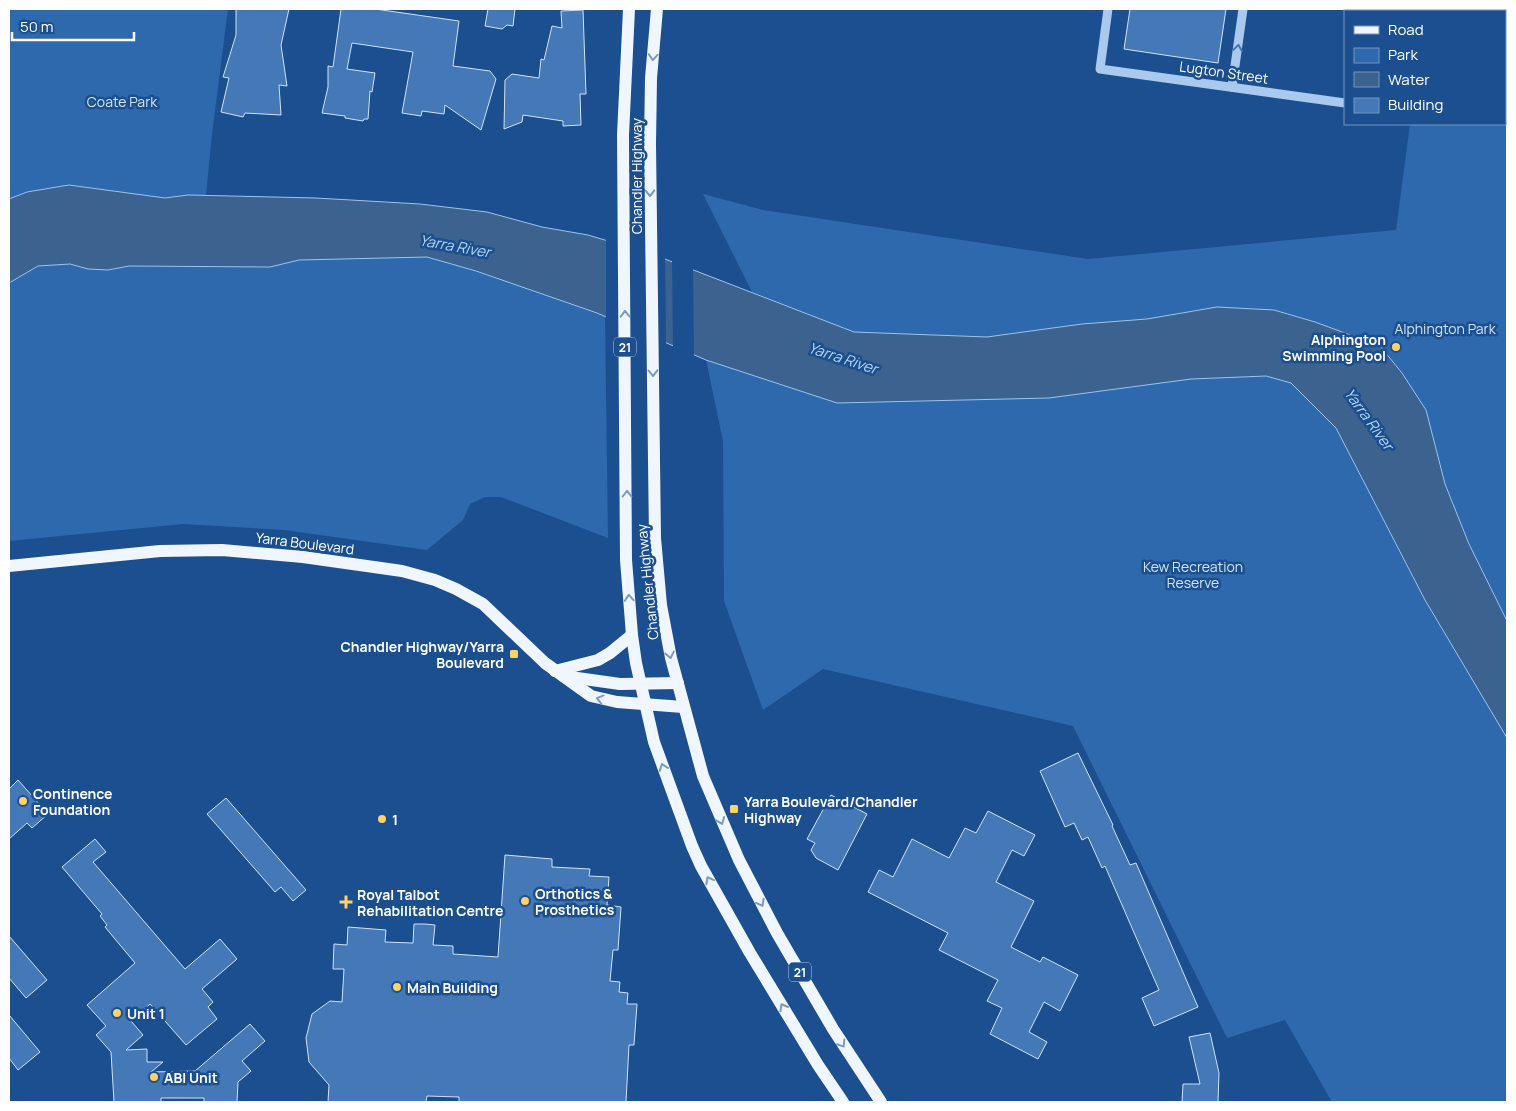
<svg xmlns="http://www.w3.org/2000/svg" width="1516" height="1111" viewBox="0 0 1516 1111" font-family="Manrope,sans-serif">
<rect width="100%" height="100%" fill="#1b4f8f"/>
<g fill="#2e69ad">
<path d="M9 9H228L212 134 206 195H188L165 198 69 185 27 192 9 199Z"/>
<path d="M1425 9H1507V621L1469 544 1445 484 1426 410 1402 373 1380 346 1315 322 1274 310 1082 324 987 337 854 332 752 292 703 194 763 210 1088 259 1396 230 1410 124H1505V11H1425Z"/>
<path d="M371 257H427L476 271 605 316 608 538 501 497H485L470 504 463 520 427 550 284 530 183 524 9 541 10 282 38 266 70 264 88 269 108 270 129 266 270 267 298 260Z"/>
<path d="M706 360 837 403 1049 398 1191 379 1266 376 1291 383 1336 428 1425 600 1507 738V1102H1332L1285 1020 1227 1038 1073 726 823 669 763 710 724 601 723 441Z"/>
</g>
<path fill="#3c6290" stroke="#9cc4f0" d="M69 185 165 198 188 195 316 198 420 204 487 212 542 227 588 235 652 254 854 332 987 337 1082 324 1147 319 1217 307 1274 310 1315 322 1380 346 1402 373 1426 410 1445 484 1469 544 1507 621V738L1425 600 1336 428 1291 383 1266 376 1191 379 1049 398 837 403 706 360 597 313 476 271 427 257 299 260 270 267 129 266 108 270 88 269 70 264 38 266 9 283V199L27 192Z"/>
<g fill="#1b4f8f">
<path d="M606 238 665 256 666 345 606 320Z"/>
<path d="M672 259 693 267 694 358 673 348Z"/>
</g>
<g fill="#4478b7" stroke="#cfe3fa">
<path d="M236 9H289L281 45 287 86 279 85 281 115 245 113 243 117 221 112 229 78 223 77 236 35Z"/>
<path d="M341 9H375L459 21 453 66 490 71 496 79 481 130 445 105 444 114 422 111 421 116 402 113 413 52 352 43 347 69 375 73 372 92 370 91 368 119H364L363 121 345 118V116L322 113 328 87V66L333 67Z"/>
<path d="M488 9H515L513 26 507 25 502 29 485 26Z"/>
<path d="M1130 9H1226L1218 63 1124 49Z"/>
<path d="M583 10 586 94H580L581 125 563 126V121L523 115 522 122 504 129 505 80 512 74 539 78 541 59 544 60 552 26 562 28 561 11Z"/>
<path d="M1078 753 1113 825 1112 826 1130 865 1136 863 1198 1007 1154 1026 1142 998 1159 990 1105 866 1102 868 1088 837 1082 840 1074 823 1065 827 1040 771Z"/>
<path d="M18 780 48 814 32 828 27 823 9 839V789Z"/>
<path d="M831 795 867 814 838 870 816 858 811 850 815 843 807 839Z"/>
<path d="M226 798 306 890 293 901 281 887 275 892 207 814Z"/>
<path d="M988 811 1035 835 1024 856 1012 850 996 882 1034 901 1011 947 1040 962 1043 957 1078 975 1060 1011 1044 1002 1029 1032 1047 1042 1038 1059 990 1034 1002 1008 987 1001 998 980 939 950 948 933 868 892 879 870 893 877 912 839 949 858 965 828 976 833Z"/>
<path d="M95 839 106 852 93 862 185 969 220 939 237 959 202 989 213 1002 208 1007 217 1019 186 1045 150 1004 131 1021 143 1035 126 1050 147 1049V1062H163L151 1072 195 1071 250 1024 265 1041 242 1061 251 1071 238 1082 237 1102H204V1098H161V1102H114L111 1052 96 1035 106 1026 87 1005 135 963 105 927 107 925 100 916 102 914 62 867Z"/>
<path d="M505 855 552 859V867L590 869 589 876 609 877 607 905 621 907 618 950H613L610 981 620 982 619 992 628 993 627 1004H637L634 1045H629L626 1102H459V1097L427 1096 426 1102H328L329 1085 309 1062 306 1038 312 1014 330 1001 342 1002 344 969H333L334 944 347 945 348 927 386 930 385 942 413 943 414 924H425L435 925 433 945 453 946V954L498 957Z"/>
<path d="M9 936 47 980 26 998 9 978Z"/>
<path d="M9 1015 40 1052 18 1070 9 1058Z"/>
<path d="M1210 1033 1219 1073 1218 1102H1182L1183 1084H1200L1189 1037Z"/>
</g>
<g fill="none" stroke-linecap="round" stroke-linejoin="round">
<g stroke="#a9c9ee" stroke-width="9">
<path d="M1108 9 1100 69 1345 103"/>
<path d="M1400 11 1401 9"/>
<path d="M1232 87 1243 9"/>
</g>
<g stroke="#f0f6ff" stroke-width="12">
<path d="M629 9 623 135 626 560 632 635 636 663 654 742 692 846 701 866 750 953 818 1065 843 1102"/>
<path d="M657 9 651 78 650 144 655 538 661 605 671 658 703 776 739 860 777 933 833 1029 881 1102"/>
<path d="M9 566 160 551 222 550 303 557 402 571 435 580 456 589 483 604 545 663 591 696 617 702 683 707"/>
<path d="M555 671 598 660 610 653 632 635"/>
<path d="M563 676 620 684 678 683"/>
</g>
</g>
<defs><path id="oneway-chevron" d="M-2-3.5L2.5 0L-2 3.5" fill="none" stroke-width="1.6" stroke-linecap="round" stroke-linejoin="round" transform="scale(1.25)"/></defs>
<use stroke="#4674ac" href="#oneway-chevron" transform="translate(1238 48) rotate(-82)"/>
<g stroke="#7b9ac1">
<use href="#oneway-chevron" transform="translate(653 57) rotate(94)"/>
<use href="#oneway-chevron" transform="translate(650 193) rotate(89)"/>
<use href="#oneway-chevron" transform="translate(625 314) rotate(-91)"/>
<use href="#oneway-chevron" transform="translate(653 373) rotate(89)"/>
<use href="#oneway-chevron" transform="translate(627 494) rotate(-90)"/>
<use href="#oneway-chevron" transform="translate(629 598) rotate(-94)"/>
<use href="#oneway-chevron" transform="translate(670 655) rotate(78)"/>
<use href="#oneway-chevron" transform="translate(600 699) rotate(-165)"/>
<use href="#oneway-chevron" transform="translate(663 767) rotate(-110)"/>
<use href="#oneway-chevron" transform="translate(721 821) rotate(68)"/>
<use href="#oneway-chevron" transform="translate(709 880) rotate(-119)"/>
<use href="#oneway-chevron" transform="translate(761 903) rotate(62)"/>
<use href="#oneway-chevron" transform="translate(783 1007) rotate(-120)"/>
<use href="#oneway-chevron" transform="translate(842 1044) rotate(57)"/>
</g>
<g fill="#ffd166" stroke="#1b4f8f" stroke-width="2">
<circle cx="1396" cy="347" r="5"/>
<rect x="509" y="649" width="10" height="10" rx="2.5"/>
<circle cx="23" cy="801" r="5"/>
<rect x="729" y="804" width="10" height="10" rx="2.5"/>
<circle cx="382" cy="819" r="5"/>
<circle cx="525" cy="901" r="5"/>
<path d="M343.5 894.5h5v5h5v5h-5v5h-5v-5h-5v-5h5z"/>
<circle cx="397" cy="987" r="5"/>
<circle cx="117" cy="1013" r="5"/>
<circle cx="154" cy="1077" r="5"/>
</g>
<g text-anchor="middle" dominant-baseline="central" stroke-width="5" stroke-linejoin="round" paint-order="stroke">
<g fill="#1b4f8f" stroke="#bbcadd" stroke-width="1">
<rect x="614" y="337.5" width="22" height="19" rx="4"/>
<rect x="789" y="962.5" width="22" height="19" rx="4"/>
</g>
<g font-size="12" font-weight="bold" fill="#fff">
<text x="625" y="347">21</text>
<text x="800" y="972">21</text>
</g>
<g font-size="14" fill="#fff" stroke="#1b4f8f">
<text transform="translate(1224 72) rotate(8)">Lugton Street</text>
<text transform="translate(636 176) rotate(-90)">Chandler Highway</text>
<text transform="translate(305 543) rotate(7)">Yarra Boulevard</text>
<text transform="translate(647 582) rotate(-96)">Chandler Highway</text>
</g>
<g font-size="14" fill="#cfe3fa" stroke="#1b4f8f">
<text x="122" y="101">Coate Park</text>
<text x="1445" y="328">Alphington Park</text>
<text x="1193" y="566">Kew Recreation<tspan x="1193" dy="16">Reserve</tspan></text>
</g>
<g font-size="14" font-weight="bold" fill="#fff" stroke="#1b4f8f" text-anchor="start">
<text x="1386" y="339" text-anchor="end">Alphington<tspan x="1386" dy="16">Swimming Pool</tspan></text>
<text x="504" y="646" text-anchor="end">Chandler Highway/Yarra<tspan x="504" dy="16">Boulevard</tspan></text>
<text x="33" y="793">Continence<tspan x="33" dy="16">Foundation</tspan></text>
<text x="744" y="801">Yarra Boulevard/Chandler<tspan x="744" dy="16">Highway</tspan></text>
<text x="392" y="819">1</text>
<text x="535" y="893">Orthotics &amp;<tspan x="535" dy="16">Prosthetics</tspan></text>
<text x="357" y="894">Royal Talbot<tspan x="357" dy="16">Rehabilitation Centre</tspan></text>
<text x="407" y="987">Main Building</text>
<text x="127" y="1013">Unit 1</text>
<text x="164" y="1077">ABI Unit</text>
</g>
<g font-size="15" font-style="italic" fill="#b5d3f5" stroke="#1b4f8f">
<text transform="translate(455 246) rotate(10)">Yarra River</text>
<text transform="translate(843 358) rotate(18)">Yarra River</text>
<text transform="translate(1369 419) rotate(54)">Yarra River</text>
</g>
</g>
<rect width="1516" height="1111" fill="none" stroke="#ffffff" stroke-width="20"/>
<rect x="1344" y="10" width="162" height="115" fill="#1b4f8f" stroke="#7695bc"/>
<rect x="1354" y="26" width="25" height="8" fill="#f0f6ff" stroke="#7695bc"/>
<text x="1388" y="35" font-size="15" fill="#ffffff">Road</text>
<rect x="1354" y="48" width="25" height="15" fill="#2e69ad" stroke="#7695bc"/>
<text x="1388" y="60" font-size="15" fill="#ffffff">Park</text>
<rect x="1354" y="72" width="25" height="15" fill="#3c6290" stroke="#7695bc"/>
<text x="1388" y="85" font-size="15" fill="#ffffff">Water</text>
<rect x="1354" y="98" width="25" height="15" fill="#4478b7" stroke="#7695bc"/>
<text x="1388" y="110" font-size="15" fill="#ffffff">Building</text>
<path d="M12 32v8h122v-8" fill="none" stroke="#ffffff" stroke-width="2.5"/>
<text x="20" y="32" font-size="15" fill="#ffffff" stroke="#1b4f8f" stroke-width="4" paint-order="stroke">50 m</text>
</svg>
